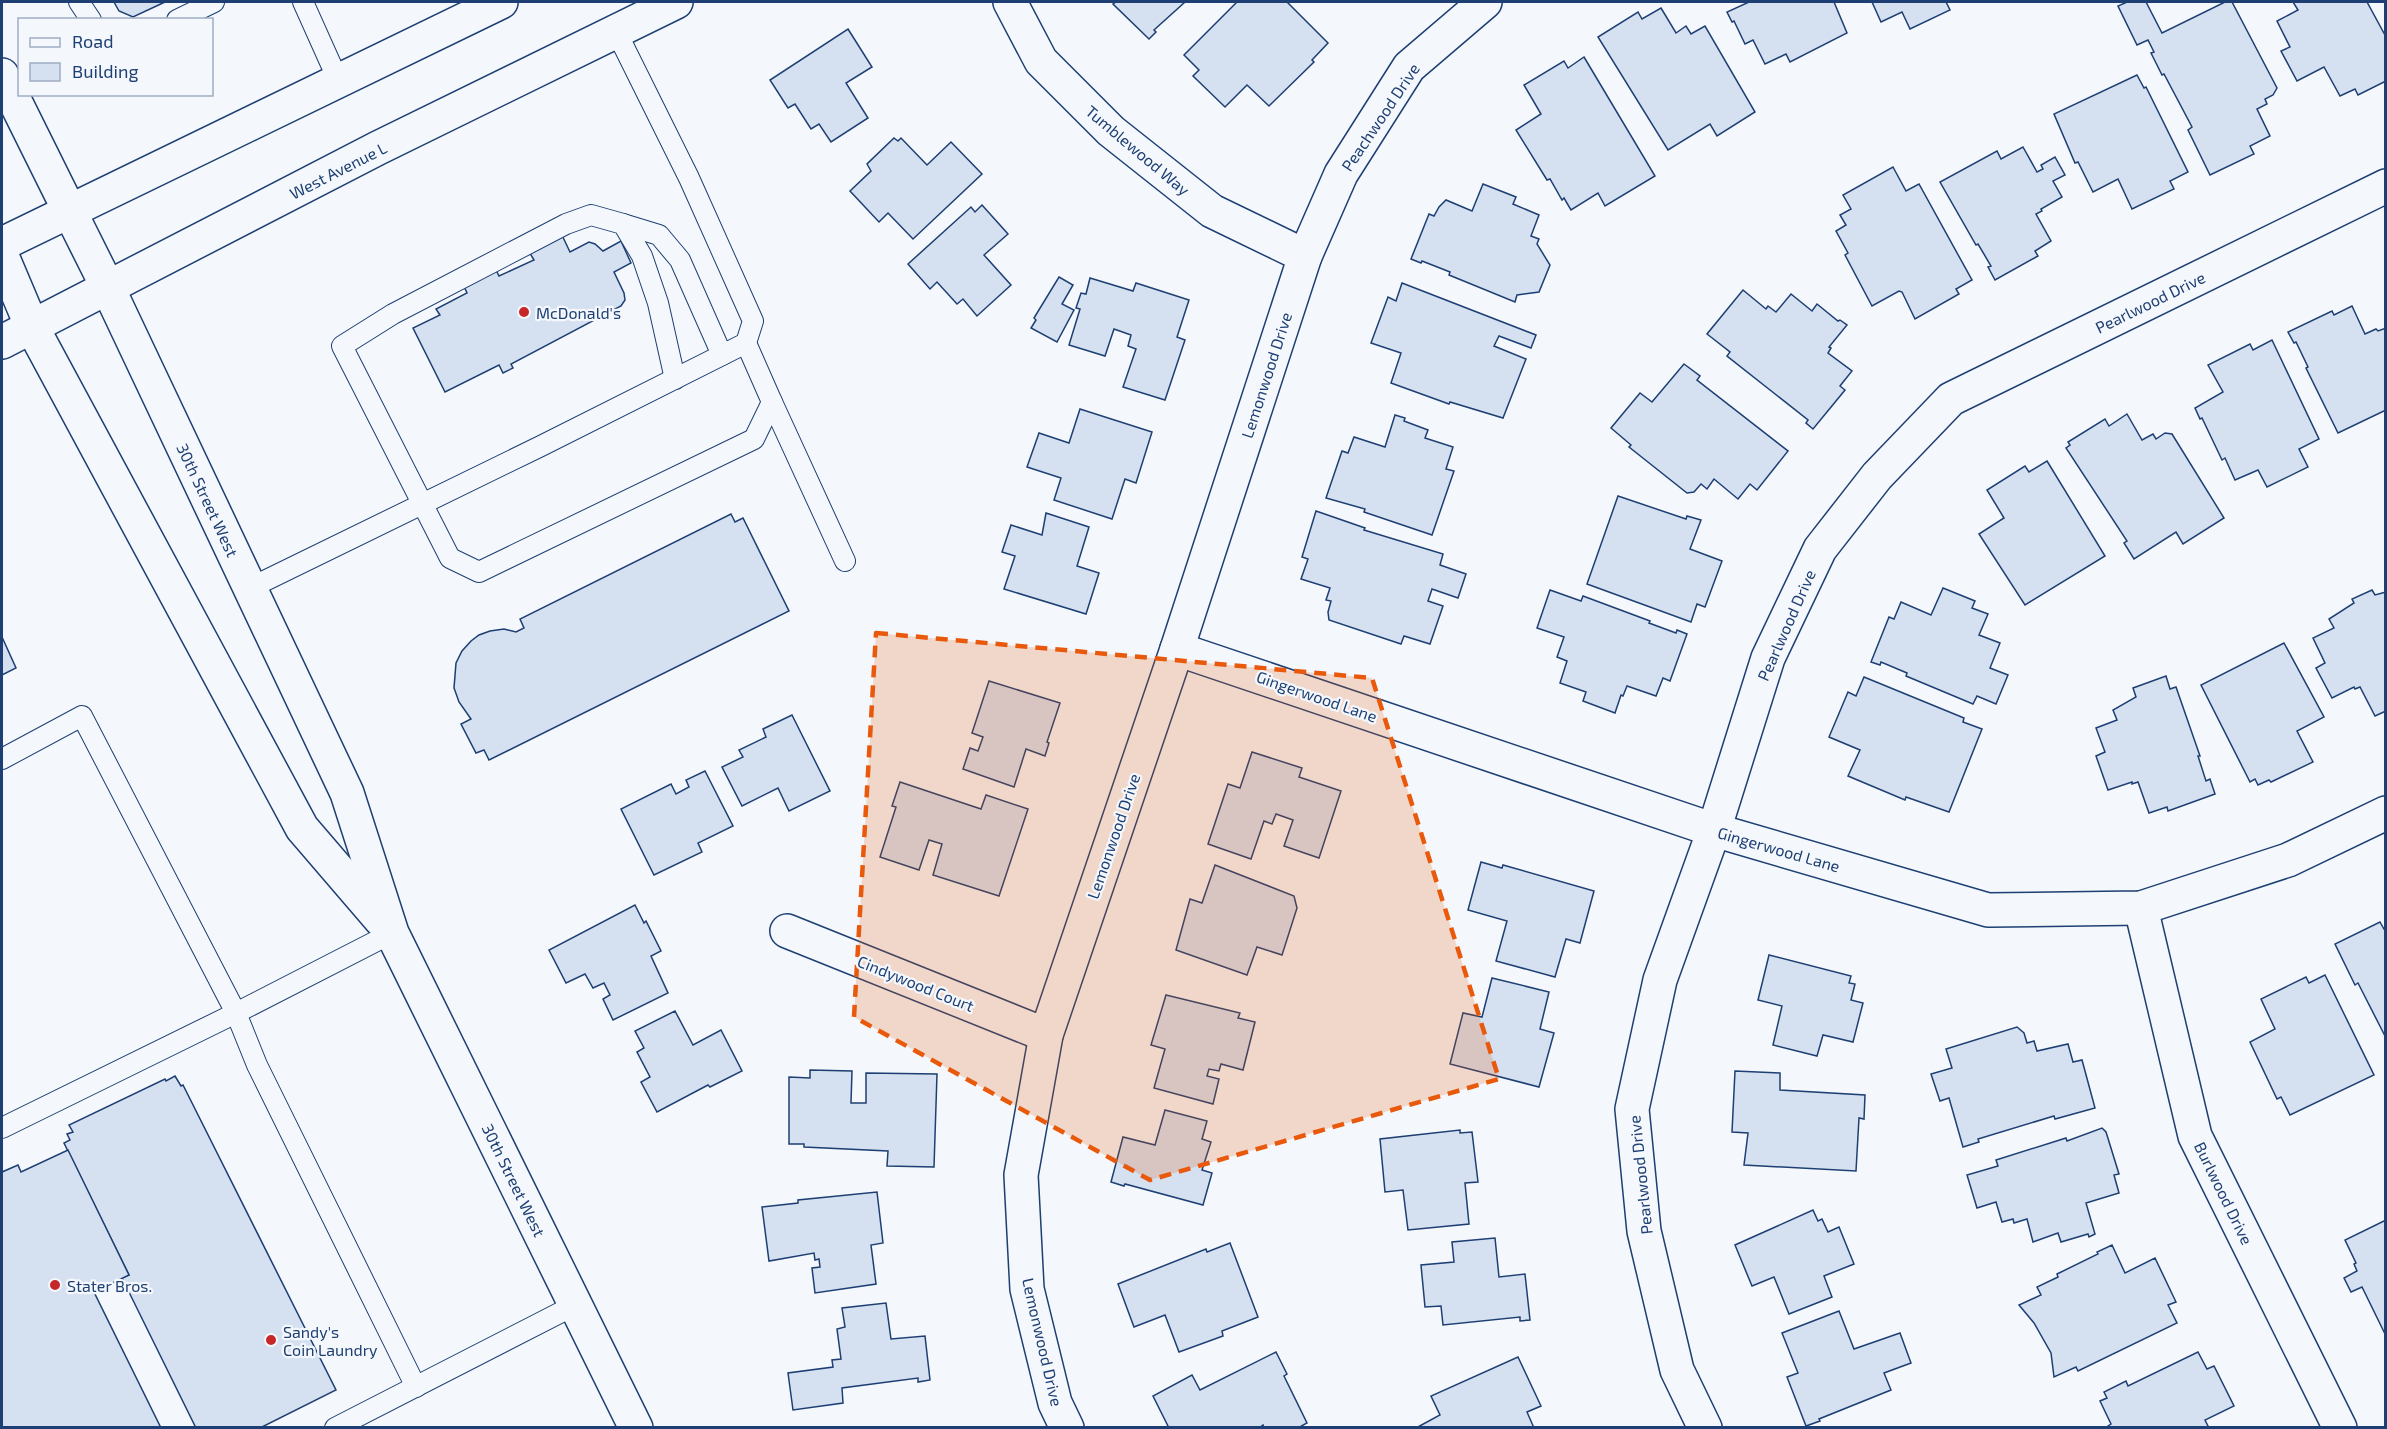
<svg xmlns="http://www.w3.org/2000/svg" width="2387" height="1429" viewBox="0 0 2387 1429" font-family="'Exo 2',sans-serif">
<rect width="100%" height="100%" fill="#f4f7fb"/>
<g fill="#d5e0f0" stroke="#1d3f73" stroke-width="1.5">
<path d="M114 2H165L133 17 119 11Z"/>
<path d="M1116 2H1185L1154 30 1156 32 1149 39 1113 4Z"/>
<path d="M1237 2H1287L1328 43 1312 60 1314 62 1269 106 1247 85 1225 107 1193 76 1199 70 1184 55Z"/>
<path d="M1749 2H1834L1847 33 1790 62 1786 54 1765 64 1753 40 1745 44 1734 21 1732 22 1727 12Z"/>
<path d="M1872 2H1946L1950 10 1910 29 1902 12 1881 22Z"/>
<path d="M2127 2H2146L2162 33 2225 2H2232L2277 88 2273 95 2265 99 2267 104 2257 109 2270 136 2250 146 2254 154 2210 175 2188 130 2192 127 2164 74 2162 75 2151 53 2154 52 2148 40 2137 45 2118 6Z"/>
<path d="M2293 2H2367L2386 37V81L2358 95 2355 89 2340 96 2324 67 2297 81 2281 51 2290 47 2277 21 2298 10Z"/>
<path d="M1661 8 1676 33 1686 26 1691 34 1705 26 1755 112 1717 136 1710 124 1668 150 1598 37 1638 12 1642 19Z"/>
<path d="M848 29 872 67 846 83 868 118 831 142 819 124 811 129 795 104 788 108 770 80Z"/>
<path d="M1584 57 1655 176 1605 206 1598 193 1571 210 1564 198 1562 200 1550 179 1547 180 1516 130 1541 114 1524 85 1564 61 1568 68Z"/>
<path d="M2137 75 2144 88 2146 87 2188 172 2170 181 2174 189 2132 209 2118 179 2093 192 2078 162 2075 163 2054 114Z"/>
<path d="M894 138 898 141 901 138 927 165 951 142 982 174 913 239 888 213 879 222 850 191 871 171 867 164Z"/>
<path d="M2023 147 2037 172 2043 169 2041 165 2055 157 2065 175 2053 181 2062 197 2041 209 2042 211 2036 214 2051 241 2035 251 2038 256 1995 280 1988 267 1991 266 1978 244 1976 245 1940 182 1997 151 2001 159Z"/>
<path d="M1893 167 1906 191 1919 184 1972 280 1956 289 1959 294 1915 319 1902 292 1899 291 1872 306 1845 255 1848 253 1836 231 1846 225 1840 215 1851 209 1843 195Z"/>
<path d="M1483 184 1516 197 1513 204 1539 215 1531 236 1539 239 1537 244 1550 265 1539 292 1517 295 1515 302 1449 275 1450 272 1422 261 1421 263 1411 259 1429 214 1434 216 1439 207 1446 200 1472 211Z"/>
<path d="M982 205 1008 234 984 255 1011 285 977 316 963 299 957 304 937 282 930 289 908 264 971 207 975 212Z"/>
<path d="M561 233 570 252 589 242 595 244 603 251 621 241 631 263 614 272 624 293 625 300 621 306 511 364 513 368 503 373 499 365 445 392 413 328 440 315 436 309 467 293 462 282 494 266 499 276 534 260 528 250Z"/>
<path d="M1059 277 1073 285 1062 304 1074 310 1057 342 1031 328 1036 320 1034 318Z"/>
<path d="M1090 278 1133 291 1136 283 1189 300 1177 337 1185 340 1165 400 1123 387 1136 349 1128 346 1131 335 1114 329 1105 356 1069 345 1080 309 1076 308 1081 293 1086 294Z"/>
<path d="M1402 283 1536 335 1531 348 1499 336 1494 346 1526 359 1503 418 1450 402 1449 404 1391 383 1401 353 1371 343 1388 297 1396 301Z"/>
<path d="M1743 290 1766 309 1768 306 1776 312 1791 294 1812 311 1817 304 1838 321 1840 320 1847 325 1829 347 1831 348 1828 353 1852 371 1840 386 1845 390 1813 429 1806 423 1808 420 1727 356 1730 352 1707 334Z"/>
<path d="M2352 306 2365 334 2376 329 2378 331 2386 328V410L2338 433 2306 368 2308 367 2296 342 2294 343 2288 332 2332 311 2334 315Z"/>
<path d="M2272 340 2319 439 2299 449 2308 467 2267 487 2258 470 2235 480 2225 458 2222 460 2202 418 2200 419 2195 408 2223 392 2208 365 2250 344 2253 350Z"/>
<path d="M1684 364 1700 376 1697 380 1788 451 1757 490 1750 484 1738 499 1714 479 1707 489 1701 484 1694 492 1687 493 1629 447 1631 445 1611 428 1640 393 1652 402Z"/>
<path d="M1080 409 1152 432 1136 483 1125 479 1112 519 1054 500 1061 478 1027 467 1039 433 1069 443Z"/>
<path d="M2127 414 2142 440 2153 434 2156 439 2165 433 2172 434 2224 518 2183 544 2176 532 2134 559 2124 543 2127 541 2066 448 2070 445 2068 442 2105 419 2109 426Z"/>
<path d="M1395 415 1405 418 1404 421 1428 430 1425 438 1453 447 1446 469 1454 471 1432 535 1364 512 1365 509 1326 498 1342 451 1348 453 1354 437 1385 447Z"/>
<path d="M2047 461 2105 556 2025 605 1979 534 2004 518 1987 490 2025 466 2029 472Z"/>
<path d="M1618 496 1686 519 1687 516 1701 520 1690 549 1722 561 1705 607 1697 604 1691 622 1587 584Z"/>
<path d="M1316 511 1365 528 1364 530 1443 554 1440 565 1466 574 1458 598 1432 589 1428 601 1443 606 1430 644 1404 636 1401 644 1329 620 1328 612 1331 601 1326 600 1330 588 1301 579 1308 559 1302 557Z"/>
<path d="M1046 513 1089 527 1077 566 1099 573 1086 614 1004 589 1015 556 1002 552 1011 525 1042 535Z"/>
<path d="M731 514 735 522 743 518 789 611 489 760 484 750 476 753 461 724 471 719 459 702 454 688 456 663 462 651 471 641 479 635 490 631 504 629 516 632 524 628 520 619Z"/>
<path d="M1943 588 1975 601 1972 608 1988 614 1979 635 2000 643 1990 668 2008 675 1996 704 1977 696 1973 704 1906 676 1907 673 1881 662 1880 665 1871 662 1889 617 1894 619 1901 602 1931 615Z"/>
<path d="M1550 590 1581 601 1583 596 1650 621 1649 623 1676 633 1677 630 1687 634 1670 681 1663 678 1656 696 1627 686 1623 696 1621 695 1615 713 1583 701 1586 692 1560 683 1567 661 1557 657 1564 637 1537 628Z"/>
<path d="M2372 590 2375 595 2386 592V711L2375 716 2360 687 2355 689 2354 687 2332 698 2316 668 2325 663 2313 638 2334 628 2329 619 2354 603 2352 599Z"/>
<path d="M2 637 16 668 2 675Z"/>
<path d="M2284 643 2324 717 2297 731 2313 762 2271 782 2269 780 2258 785 2255 779 2250 782 2201 685Z"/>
<path d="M2166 676 2170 689 2176 687 2200 756H2198L2206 781 2210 779 2215 794 2168 811 2167 807 2149 813 2138 782 2132 784V782L2108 790 2096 756 2105 752 2096 728 2117 720 2113 710 2136 697 2133 688Z"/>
<path d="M1864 677 1964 718 1963 722 1982 729 1949 812 1906 797 1905 800 1848 776 1860 750 1829 737 1848 692 1856 696Z"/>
<path d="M989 681 1060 703 1047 742 1049 743 1045 756 1026 749 1014 787 963 769 970 748 978 751 983 737 972 733Z"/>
<path d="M792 715 830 791 789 811 778 788 742 806 722 767 743 757 739 750 766 737 763 729Z"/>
<path d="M1252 752 1302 768 1299 777 1341 791 1319 858 1284 846 1293 820 1276 814 1272 824 1264 821 1251 859 1208 844 1228 784 1240 788Z"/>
<path d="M705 771 733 826 698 843 702 852 654 875 621 809 671 784 676 794 689 787 686 780Z"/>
<path d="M900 782 981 809 986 795 1028 809 999 896 933 875 942 844 929 840 919 870 880 857 896 807 892 806Z"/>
<path d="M1481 862 1502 868 1503 865 1594 891 1580 943 1566 939 1555 977 1496 961 1507 921 1468 910Z"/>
<path d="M1215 865 1294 896 1297 908 1282 955 1257 947 1247 975 1176 950 1190 899 1202 903Z"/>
<path d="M635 905 644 923 646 921 661 951 651 956 668 993 613 1020 603 999 610 995 604 983 593 988 585 974 566 983 549 950Z"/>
<path d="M2380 922 2384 929 2386 928V1038L2358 983 2355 985 2335 944Z"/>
<path d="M1769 955 1851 976 1849 983 1855 984 1851 1000 1863 1003 1853 1042 1823 1035 1817 1056 1773 1045 1782 1006 1758 1000Z"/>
<path d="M2325 975 2374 1075 2290 1115 2281 1097 2277 1099 2250 1042 2275 1029 2261 999 2306 977 2309 983Z"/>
<path d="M1492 978 1549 992 1540 1029 1554 1033 1539 1087 1450 1064 1463 1013 1482 1017Z"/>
<path d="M1166 995 1240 1013 1238 1018 1255 1022 1243 1070 1221 1064 1219 1071 1209 1069 1207 1076 1219 1079 1213 1104 1154 1088 1165 1049 1151 1045Z"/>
<path d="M675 1011 693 1045 721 1030 742 1071 710 1087 708 1085 657 1112 641 1082 650 1077 637 1052 644 1048 635 1031Z"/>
<path d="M2017 1027 2024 1033 2027 1043 2034 1041 2037 1051 2068 1044 2073 1062 2082 1060 2095 1108 2055 1119 2054 1116 1978 1139 1979 1142 1963 1147 1949 1098 1940 1101 1931 1074 1952 1068 1946 1049Z"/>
<path d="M810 1070 852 1071 851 1103H866V1073L937 1074 934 1167 887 1166 888 1151 804 1147V1144H789V1077L810 1078Z"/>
<path d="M1735 1071 1780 1073V1090L1865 1095 1864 1119 1859 1118 1856 1171 1744 1165 1748 1133 1732 1132Z"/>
<path d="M175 1076 181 1086 183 1085 336 1390 260 1428H196L122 1278 129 1275 64 1143 70 1140 67 1134 73 1132 69 1125 165 1079 166 1081Z"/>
<path d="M1165 1110 1207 1121 1202 1139 1211 1142 1202 1170 1212 1173 1203 1205 1125 1184 1124 1186 1111 1182 1123 1137 1155 1145Z"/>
<path d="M2102 1128 2106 1132 2119 1174 2114 1175 2119 1193 2086 1203 2095 1234 2089 1237 2088 1234 2061 1242 2058 1233 2033 1242 2027 1219 2014 1223 2013 1219 2002 1222 1996 1202 1977 1208 1967 1175 1998 1166 1996 1160 2066 1138 2067 1141Z"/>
<path d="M1460 1130V1133L1472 1132 1478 1182 1465 1183 1469 1224 1408 1230 1403 1190 1385 1192 1380 1139Z"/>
<path d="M68 1150 129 1275 94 1292 161 1428H2V1171V1172L18 1165 21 1172Z"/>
<path d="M877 1192 883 1243 871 1245 876 1284 815 1293 812 1268 820 1267 819 1259 815 1260 814 1253 769 1261 762 1207 798 1203V1200Z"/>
<path d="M1813 1210 1818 1221 1822 1219 1828 1232 1839 1227 1854 1264 1824 1276 1832 1297 1789 1314 1774 1277 1752 1286 1735 1245Z"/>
<path d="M2386 1220V1336L2362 1287 2351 1292 2344 1278 2357 1271 2354 1264 2356 1263 2345 1240Z"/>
<path d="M1495 1238 1499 1277 1525 1274 1530 1320 1520 1321V1317L1443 1325 1441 1306 1425 1307 1421 1265 1454 1262 1452 1242Z"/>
<path d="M1230 1243 1258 1317 1222 1331 1223 1336 1179 1352 1165 1315 1134 1327 1118 1284 1206 1249 1207 1252Z"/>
<path d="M2112 1245 2125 1273 2155 1258 2176 1302 2168 1305 2177 1323 2078 1371 2076 1367 2054 1377 2051 1353 2034 1323 2019 1305 2041 1295 2037 1287 2058 1277 2057 1274 2098 1254 2097 1252Z"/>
<path d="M886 1303 891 1339 925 1336 930 1380 918 1382V1378L842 1388 843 1403 793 1410 788 1373 833 1367 832 1360 841 1359 837 1329 845 1327 842 1308Z"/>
<path d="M1839 1311 1854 1349 1900 1333 1911 1363 1884 1373 1891 1390 1819 1419 1820 1421 1806 1426 1787 1377 1798 1373 1782 1333Z"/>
<path d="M1276 1352 1287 1374 1284 1376 1307 1423 1298 1428H1264L1263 1425 1259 1428H1169L1153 1396 1192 1375 1200 1390Z"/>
<path d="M2198 1352 2207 1369 2214 1366 2234 1406 2205 1420 2209 1428H2105L2111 1424 2100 1401 2107 1398 2104 1392 2126 1381 2128 1386Z"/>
<path d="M1518 1357 1541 1406 1527 1412 1534 1428H1416L1440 1415 1431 1396Z"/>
</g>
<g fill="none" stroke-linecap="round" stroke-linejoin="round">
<defs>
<g id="service">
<path d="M79 2 91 20"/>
<path d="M303 2 338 80"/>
<path d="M177 20 214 2"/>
<path d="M623 224 659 235 680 260 722 355"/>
<path d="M675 379 658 303 642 256 623 224 591 215 566 224 393 314 342 346 450 558 479 572 754 439 772 402 746 343"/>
<path d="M772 402 845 561"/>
<path d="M250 588 541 446 746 343 753 321 689 178 616 31"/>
<path d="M2 759 82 716 236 1013 2 1128"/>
<path d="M392 933 236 1013 257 1065 416 1387"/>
<path d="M335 1428 575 1305"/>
</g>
<g id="minor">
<path d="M1010 2 1041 61 1111 131 1212 211 1305 256"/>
<path d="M1177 649 1714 830 1988 910 2141 908 2288 860 2386 813"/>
<path d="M2141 908 2195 1136 2340 1428"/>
<path d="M787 931 1046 1035"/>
<path d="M1067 1428 1055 1403 1027 1289 1021 1175 1046 1035 1177 649 1305 256 1341 174 1409 67 1485 2"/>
<path d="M1705 1428 1677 1370 1644 1231 1632 1109 1660 980 1714 830 1768 658 1820 549 1877 476 1951 399 2386 186"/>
</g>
<path id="secondary" d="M2 75 69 210"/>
<g id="primary">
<path d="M69 210 108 288 347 793 392 933 636 1428"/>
<path d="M2 244 501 2"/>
<path d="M2 256 32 327 302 828 381 920"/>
<path d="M2 342 378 148 676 2"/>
</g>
</defs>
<use href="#service" stroke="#1d3f73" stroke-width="22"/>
<use href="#minor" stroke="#1d3f73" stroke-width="36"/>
<use href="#secondary" stroke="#1d3f73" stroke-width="36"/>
<use href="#primary" stroke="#1d3f73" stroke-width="36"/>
<use href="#service" stroke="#f4f7fb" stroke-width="20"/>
<use href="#minor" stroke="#f4f7fb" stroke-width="33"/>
<use href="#secondary" stroke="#f4f7fb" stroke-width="33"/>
<use href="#primary" stroke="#f4f7fb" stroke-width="33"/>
</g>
<path fill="#e8590c" fill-opacity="0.2" stroke="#e8590c" stroke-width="4.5" stroke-dasharray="12 8" stroke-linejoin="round" d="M876 633 1372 678 1499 1079 1150 1180 854 1017Z"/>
<g fill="#c62828" stroke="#f4f7fb" stroke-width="2">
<circle cx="524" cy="312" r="6"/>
<circle cx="55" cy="1285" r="6"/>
<circle cx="271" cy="1340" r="6"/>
</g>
<g text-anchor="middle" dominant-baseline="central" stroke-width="4.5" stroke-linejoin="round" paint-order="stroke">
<g font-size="16" fill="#1d3f73" stroke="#f4f7fb">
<text transform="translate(1380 117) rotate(-56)">Peachwood Drive</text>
<text transform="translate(1138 150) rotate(40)">Tumblewood Way</text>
<text transform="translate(338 170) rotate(-27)">West Avenue L</text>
<text transform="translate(2150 302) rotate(-26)">Pearlwood Drive</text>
<text transform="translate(1266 375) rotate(-72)">Lemonwood Drive</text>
<text transform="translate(208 500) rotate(65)">30th Street West</text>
<text transform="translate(1786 625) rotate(-66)">Pearlwood Drive</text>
<text transform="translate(1317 696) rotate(19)">Gingerwood Lane</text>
<text transform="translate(1113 836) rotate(-71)">Lemonwood Drive</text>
<text transform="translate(1779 849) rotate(16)">Gingerwood Lane</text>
<text transform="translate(916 983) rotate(22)">Cindywood Court</text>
<text transform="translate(1640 1175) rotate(-96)">Pearlwood Drive</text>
<text transform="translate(514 1180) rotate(64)">30th Street West</text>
<text transform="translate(2224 1193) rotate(64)">Burlwood Drive</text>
<text transform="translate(1043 1342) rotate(77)">Lemonwood Drive</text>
</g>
<g font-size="16" fill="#1d3f73" stroke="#f4f7fb" text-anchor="start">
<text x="536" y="312">McDonald's</text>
<text x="67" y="1285">Stater Bros.</text>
<text x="283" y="1331">Sandy's<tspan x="283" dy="18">Coin Laundry</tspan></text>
</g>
</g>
<rect width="2387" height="1429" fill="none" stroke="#1d3f73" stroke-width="6"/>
<rect x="18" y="18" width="195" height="78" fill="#f4f7fb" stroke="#9eadc5" stroke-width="1.5"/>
<rect x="30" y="38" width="30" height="9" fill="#f4f7fb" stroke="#9eadc5" stroke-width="1.5"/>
<text x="72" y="48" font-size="18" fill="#1d3f73">Road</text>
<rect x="30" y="63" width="30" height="18" fill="#d5e0f0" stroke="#9eadc5" stroke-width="1.5"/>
<text x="72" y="78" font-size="18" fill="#1d3f73">Building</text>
</svg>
